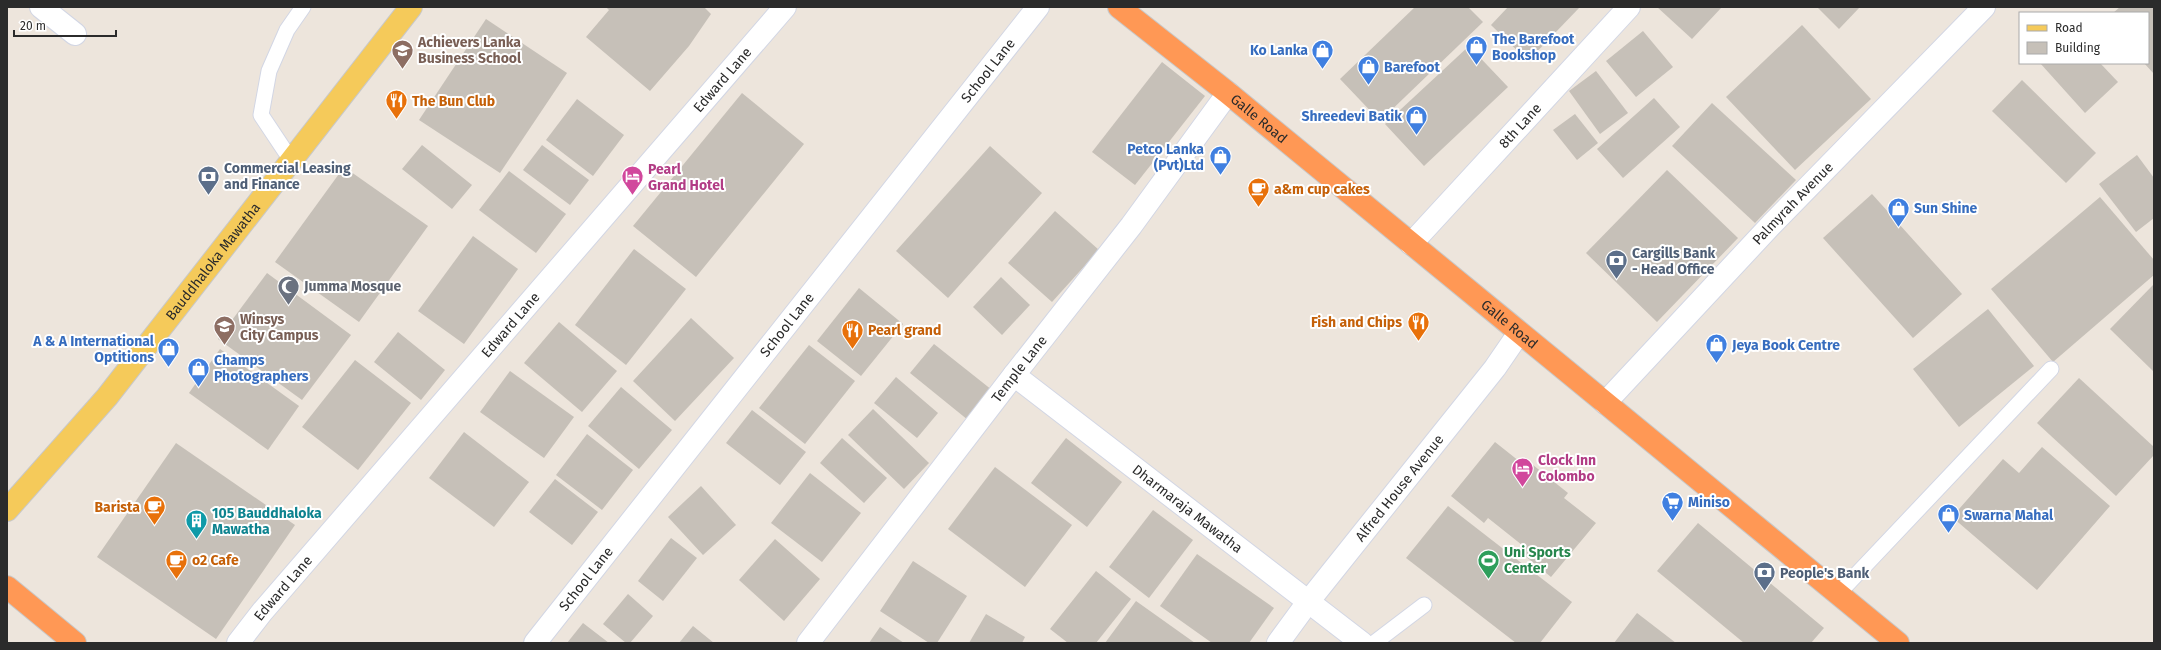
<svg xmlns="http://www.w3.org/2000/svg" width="2161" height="650" viewBox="0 0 2161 650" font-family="'Fira Sans',sans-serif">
<rect width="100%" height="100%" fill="#ede5dc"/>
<g fill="#c6c0b8">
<path d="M606 7H704L711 14 689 46 650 91 586 37 609 10Z"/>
<path d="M1415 7H1468L1483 22 1380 121 1340 79Z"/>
<path d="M1508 7H1580L1528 61 1491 25Z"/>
<path d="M1657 7H1722L1692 39Z"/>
<path d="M1817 7H1860L1839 29Z"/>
<path d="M2120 7H2154V74L2144 63H2148V13H2113Z"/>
<path d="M486 19 567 73 500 173 419 120Z"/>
<path d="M1802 25 1871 99 1795 170 1726 97Z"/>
<path d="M1643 31 1673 67 1636 97 1606 61Z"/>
<path d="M1469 46 1508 87 1424 166 1385 124Z"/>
<path d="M1162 62 1205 96 1135 185 1092 152Z"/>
<path d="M2040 63H2100L2118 82 2085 113Z"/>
<path d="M1596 71 1628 113 1600 134 1569 91Z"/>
<path d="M2022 80 2096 153 2066 183 1992 111Z"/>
<path d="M742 93 804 144 696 277 633 226Z"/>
<path d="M1654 98 1680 127 1623 178 1597 149Z"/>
<path d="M577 99 624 135 593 176 546 140Z"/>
<path d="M1712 103 1796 180 1755 223 1672 146Z"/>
<path d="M1575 114 1598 143 1577 160 1553 130Z"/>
<path d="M422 145 472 185 452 209 402 169Z"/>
<path d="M542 145 589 180 570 205 523 170Z"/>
<path d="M990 146 1042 193 948 298 896 251Z"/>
<path d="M2137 155 2154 178V218L2136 232 2099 184Z"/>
<path d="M344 167 428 226 359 322 275 262Z"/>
<path d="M1667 170 1738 238 1657 322 1586 253Z"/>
<path d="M509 171 566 214 536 253 479 210Z"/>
<path d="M1872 194 1962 294 1913 338 1823 238Z"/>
<path d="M2100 197 2154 260V275L2053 362 1991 289Z"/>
<path d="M1055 211 1099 250 1052 302 1008 263Z"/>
<path d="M473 236 518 269 464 344 418 311Z"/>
<path d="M634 249 686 289 626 365 575 325Z"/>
<path d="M267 273 351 335 302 400 218 339Z"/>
<path d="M1001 277 1030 305 1002 335 973 307Z"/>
<path d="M2154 284V372L2110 329Z"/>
<path d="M859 288 903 324 861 376 817 341Z"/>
<path d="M1988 309 2034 366 1959 427 1913 369Z"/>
<path d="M691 318 734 358 675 421 633 381Z"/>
<path d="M559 322 617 371 582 412 524 363Z"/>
<path d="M398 332 445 370 421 400 374 362Z"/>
<path d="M934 344 992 390 968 420 910 373Z"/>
<path d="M809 345 855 381 805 444 759 408Z"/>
<path d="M220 349 299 406 268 450 189 393Z"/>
<path d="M355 360 411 403 358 470 302 427Z"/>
<path d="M510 371 574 417 544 458 480 412Z"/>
<path d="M896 377 938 413 917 438 874 403Z"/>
<path d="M2079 378 2154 447V455L2116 496 2037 423Z"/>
<path d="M621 387 672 430 639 469 588 426Z"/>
<path d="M873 409 929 463 904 489 848 435Z"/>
<path d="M752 410 806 452 780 485 726 443Z"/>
<path d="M464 432 529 482 494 527 429 478Z"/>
<path d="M587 434 633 470 602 510 556 475Z"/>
<path d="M842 438 887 478 864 503 820 463Z"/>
<path d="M1066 438 1122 482 1087 527 1031 483Z"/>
<path d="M1495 442 1524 465 1528 461 1568 493 1564 498 1596 523 1551 577 1518 550 1522 545 1488 518 1484 523 1451 496Z"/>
<path d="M176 443 295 525 216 639 97 557Z"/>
<path d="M2042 447 2110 506 2037 590 1952 517 2003 459 2019 473Z"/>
<path d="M995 467 1072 525 1025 587 948 529Z"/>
<path d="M810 473 861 513 822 562 771 523Z"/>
<path d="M555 479 598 512 572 545 529 512Z"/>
<path d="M701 486 736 525 703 555 668 517Z"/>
<path d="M1448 506 1572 602 1540 643H1516L1406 558Z"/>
<path d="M1153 510 1193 540 1149 598 1109 567Z"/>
<path d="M1698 523 1824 628 1811 643H1744L1657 571Z"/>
<path d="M671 538 697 558 663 601 638 581Z"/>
<path d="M775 539 820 579 784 621 739 580Z"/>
<path d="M1197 554 1274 608 1249 643H1212L1160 606Z"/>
<path d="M913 561 967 596 937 643H929L880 611Z"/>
<path d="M1096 571 1131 599 1096 643H1068L1050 629Z"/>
<path d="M628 594 653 616 630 643H626L603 624Z"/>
<path d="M1136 601 1195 643H1105Z"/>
<path d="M1637 613 1676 643H1614Z"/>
<path d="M986 614 1025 637 1022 643H969Z"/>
<path d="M583 623 609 643H567Z"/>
<path d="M693 626 714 643H679Z"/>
<path d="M880 627 904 643H869Z"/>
</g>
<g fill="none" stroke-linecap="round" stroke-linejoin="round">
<defs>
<g id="lane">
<path d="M291 160 261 115 269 71 287 30 303 7"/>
<path d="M1838 594 2051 369"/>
<path d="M1374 643 1424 605"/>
</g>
<g id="street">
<path d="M41 7 75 34"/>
<path id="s1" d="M1411 244 1629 7"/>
<path id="s2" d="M1014 375 1362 643"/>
<path id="s3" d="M1605 403 1772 224 1984 7"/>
<path id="s4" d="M238 643 262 612 785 7"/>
<path id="s5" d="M535 643 1038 7"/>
<path id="s6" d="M808 643 1014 375 1131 226 1228 93"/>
<path id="s7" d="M1278 643 1308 602 1495 368 1519 333"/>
</g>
<g id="primary">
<path id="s8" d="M7 510 107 397 411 7"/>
</g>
<g id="highway">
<path id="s9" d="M1119 7 1228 93 1898 643"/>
<path d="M7 587 75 643"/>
</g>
</defs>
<use href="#lane" stroke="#d2d6e4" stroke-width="17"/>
<use href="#street" stroke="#d2d6e4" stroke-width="24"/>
<use href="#primary" stroke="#c8c8c8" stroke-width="24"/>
<use href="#highway" stroke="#c8c8c8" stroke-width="24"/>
<use href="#lane" stroke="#fff" stroke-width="15"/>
<use href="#street" stroke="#fff" stroke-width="22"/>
<use href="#primary" stroke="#f5ca5a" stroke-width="22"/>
<use href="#highway" stroke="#ff9855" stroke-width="22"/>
</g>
<defs>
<symbol id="shop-pin" viewBox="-11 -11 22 30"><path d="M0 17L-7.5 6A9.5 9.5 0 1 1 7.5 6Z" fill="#3f7fe0" stroke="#fff"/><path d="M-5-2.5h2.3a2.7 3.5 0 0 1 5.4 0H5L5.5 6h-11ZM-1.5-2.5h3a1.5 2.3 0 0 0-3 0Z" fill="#fff"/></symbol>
<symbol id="university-pin" viewBox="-11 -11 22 30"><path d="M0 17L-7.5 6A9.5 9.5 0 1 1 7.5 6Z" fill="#8d6e63" stroke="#fff"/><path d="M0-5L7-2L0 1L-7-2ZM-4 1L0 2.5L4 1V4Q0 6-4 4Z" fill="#fff"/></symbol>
<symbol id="restaurant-pin" viewBox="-11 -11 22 30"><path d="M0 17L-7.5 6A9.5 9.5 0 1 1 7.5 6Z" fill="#e8710a" stroke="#fff"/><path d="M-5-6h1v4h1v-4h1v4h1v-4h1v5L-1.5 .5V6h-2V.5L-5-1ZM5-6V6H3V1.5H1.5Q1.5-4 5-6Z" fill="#fff"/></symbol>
<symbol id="bank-pin" viewBox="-11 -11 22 30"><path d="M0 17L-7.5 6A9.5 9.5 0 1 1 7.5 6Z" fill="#5c6f8a" stroke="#fff"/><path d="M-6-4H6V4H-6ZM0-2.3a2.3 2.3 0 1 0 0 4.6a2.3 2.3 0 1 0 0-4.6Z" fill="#fff"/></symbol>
<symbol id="hotel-pin" viewBox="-11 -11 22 30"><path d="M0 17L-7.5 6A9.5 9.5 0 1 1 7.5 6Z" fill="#d1479c" stroke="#fff"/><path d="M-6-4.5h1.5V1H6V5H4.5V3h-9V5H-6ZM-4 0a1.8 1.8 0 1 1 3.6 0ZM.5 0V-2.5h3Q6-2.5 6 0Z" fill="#fff"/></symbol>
<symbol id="cafe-pin" viewBox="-11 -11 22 30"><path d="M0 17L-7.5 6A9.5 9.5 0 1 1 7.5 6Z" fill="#e8710a" stroke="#fff"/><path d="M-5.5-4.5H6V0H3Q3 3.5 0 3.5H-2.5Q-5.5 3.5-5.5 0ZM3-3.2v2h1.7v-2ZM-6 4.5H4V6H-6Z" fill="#fff"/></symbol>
<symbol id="mosque-pin" viewBox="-11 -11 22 30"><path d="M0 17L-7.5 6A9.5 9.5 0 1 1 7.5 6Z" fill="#6b7280" stroke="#fff"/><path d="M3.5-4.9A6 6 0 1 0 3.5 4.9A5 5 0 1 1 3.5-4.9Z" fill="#fff"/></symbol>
<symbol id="supermarket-pin" viewBox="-11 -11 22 30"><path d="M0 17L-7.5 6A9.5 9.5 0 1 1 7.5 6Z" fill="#3f7fe0" stroke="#fff"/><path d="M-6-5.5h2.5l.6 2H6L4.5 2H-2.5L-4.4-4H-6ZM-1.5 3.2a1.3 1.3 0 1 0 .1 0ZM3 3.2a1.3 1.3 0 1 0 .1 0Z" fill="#fff"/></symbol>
<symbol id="building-pin" viewBox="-11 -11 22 30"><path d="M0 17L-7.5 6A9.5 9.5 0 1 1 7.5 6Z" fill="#0f9aa8" stroke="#fff"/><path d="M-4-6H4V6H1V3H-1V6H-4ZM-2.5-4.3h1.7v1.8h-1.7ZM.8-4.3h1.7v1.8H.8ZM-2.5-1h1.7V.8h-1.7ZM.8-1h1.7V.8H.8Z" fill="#fff"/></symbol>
<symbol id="stadium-pin" viewBox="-11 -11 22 30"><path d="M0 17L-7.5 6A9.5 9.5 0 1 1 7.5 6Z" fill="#2e9e5b" stroke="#fff"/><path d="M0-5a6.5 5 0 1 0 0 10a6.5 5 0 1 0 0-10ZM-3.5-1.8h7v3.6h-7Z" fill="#fff"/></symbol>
</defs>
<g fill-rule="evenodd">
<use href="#shop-pin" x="1464" y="34" width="25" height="34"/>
<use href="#university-pin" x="390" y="38" width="25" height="34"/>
<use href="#shop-pin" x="1310" y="38" width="25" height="34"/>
<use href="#shop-pin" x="1356" y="54" width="25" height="34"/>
<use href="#restaurant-pin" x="384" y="88" width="25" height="34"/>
<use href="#shop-pin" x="1404" y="104" width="25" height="34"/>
<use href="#shop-pin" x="1208" y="144" width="25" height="34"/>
<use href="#bank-pin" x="196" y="164" width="25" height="34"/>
<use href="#hotel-pin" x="620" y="164" width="25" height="34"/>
<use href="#cafe-pin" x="1246" y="176" width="25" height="34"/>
<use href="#shop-pin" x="1886" y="196" width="25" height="34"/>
<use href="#bank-pin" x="1604" y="248" width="25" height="34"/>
<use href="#mosque-pin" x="276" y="274" width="25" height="34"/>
<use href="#restaurant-pin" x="1406" y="310" width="25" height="34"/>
<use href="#university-pin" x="212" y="314" width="25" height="34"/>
<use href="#restaurant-pin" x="840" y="318" width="25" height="34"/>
<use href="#shop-pin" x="1704" y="332" width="25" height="34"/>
<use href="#shop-pin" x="156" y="336" width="25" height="34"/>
<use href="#shop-pin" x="186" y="356" width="25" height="34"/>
<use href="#hotel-pin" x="1510" y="456" width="25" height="34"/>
<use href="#supermarket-pin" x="1660" y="490" width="25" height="34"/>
<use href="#cafe-pin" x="142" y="494" width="25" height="34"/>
<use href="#shop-pin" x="1936" y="502" width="25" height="34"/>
<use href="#building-pin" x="184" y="508" width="25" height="34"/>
<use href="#cafe-pin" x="164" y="548" width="25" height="34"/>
<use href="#stadium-pin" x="1476" y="548" width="25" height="34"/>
<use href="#bank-pin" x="1752" y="560" width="25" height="34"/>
</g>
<g text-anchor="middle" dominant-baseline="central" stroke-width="4" stroke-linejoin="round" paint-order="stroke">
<g font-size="14" font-weight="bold" fill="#366cbe" stroke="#fff" text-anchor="start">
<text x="1492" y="39">The Barefoot<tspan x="1492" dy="16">Bookshop</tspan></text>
<text x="1308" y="50" text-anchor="end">Ko Lanka</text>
<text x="1384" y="67">Barefoot</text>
<text x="1402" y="116" text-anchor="end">Shreedevi Batik</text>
<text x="1204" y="149" text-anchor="end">Petco Lanka<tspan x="1204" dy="16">(Pvt)Ltd</tspan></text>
<text x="1914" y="208">Sun Shine</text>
<text x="154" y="341" text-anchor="end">A &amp; A International<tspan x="154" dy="16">Optitions</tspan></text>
<text x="1732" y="345">Jeya Book Centre</text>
<text x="214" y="360">Champs<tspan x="214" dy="16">Photographers</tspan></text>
<text x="1688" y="502">Miniso</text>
<text x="1964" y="515">Swarna Mahal</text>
</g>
<g font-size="14" font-weight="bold" fill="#785e54" stroke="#fff" text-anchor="start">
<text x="418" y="42">Achievers Lanka<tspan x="418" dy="16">Business School</tspan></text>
<text x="240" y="319">Winsys<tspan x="240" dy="16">City Campus</tspan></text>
</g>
<g font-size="14" fill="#2b2b2b" stroke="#fff">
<text stroke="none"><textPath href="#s5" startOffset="730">School Lane</textPath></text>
<text stroke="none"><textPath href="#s4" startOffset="743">Edward Lane</textPath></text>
<text stroke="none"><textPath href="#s9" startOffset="179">Galle Road</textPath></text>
<text stroke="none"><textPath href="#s1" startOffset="161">8th Lane</textPath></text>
<text stroke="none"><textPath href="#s3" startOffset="274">Palmyrah Avenue</textPath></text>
<text stroke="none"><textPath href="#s8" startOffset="323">Bauddhaloka Mawatha</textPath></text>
<text stroke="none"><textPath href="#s4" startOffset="419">Edward Lane</textPath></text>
<text stroke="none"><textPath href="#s9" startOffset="503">Galle Road</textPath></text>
<text stroke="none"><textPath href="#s5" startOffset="406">School Lane</textPath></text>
<text stroke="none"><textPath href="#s6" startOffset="346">Temple Lane</textPath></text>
<text stroke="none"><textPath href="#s7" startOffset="197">Alfred House Avenue</textPath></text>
<text stroke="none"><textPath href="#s2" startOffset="219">Dharmaraja Mawatha</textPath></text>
<text stroke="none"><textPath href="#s5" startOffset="82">School Lane</textPath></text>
<text stroke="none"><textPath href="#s4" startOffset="71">Edward Lane</textPath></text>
</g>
<g font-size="14" font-weight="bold" fill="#c56008" stroke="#fff" text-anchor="start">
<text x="412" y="101">The Bun Club</text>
<text x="1274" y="189">a&amp;m cup cakes</text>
<text x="1402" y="322" text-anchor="end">Fish and Chips</text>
<text x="868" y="330">Pearl grand</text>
<text x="140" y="507" text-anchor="end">Barista</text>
<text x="192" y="560">o2 Cafe</text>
</g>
<g font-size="14" font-weight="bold" fill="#4e5e75" stroke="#fff" text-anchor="start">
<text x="224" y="168">Commercial Leasing<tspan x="224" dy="16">and Finance</tspan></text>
<text x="1632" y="253">Cargills Bank<tspan x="1632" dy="16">- Head Office</tspan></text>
<text x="1780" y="573">People's Bank</text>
</g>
<g font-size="14" font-weight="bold" fill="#b23c85" stroke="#fff" text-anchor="start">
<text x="648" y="169">Pearl<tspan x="648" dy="16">Grand Hotel</tspan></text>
<text x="1538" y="460">Clock Inn<tspan x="1538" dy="16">Colombo</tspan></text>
</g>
<g font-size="14" font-weight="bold" fill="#5b616d" stroke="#fff" text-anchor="start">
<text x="304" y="286">Jumma Mosque</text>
</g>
<g font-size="14" font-weight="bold" fill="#0d838f" stroke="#fff" text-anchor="start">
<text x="212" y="513">105 Bauddhaloka<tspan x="212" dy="16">Mawatha</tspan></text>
</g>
<g font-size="14" font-weight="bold" fill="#27864d" stroke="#fff" text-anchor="start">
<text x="1504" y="552">Uni Sports<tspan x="1504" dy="16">Center</tspan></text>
</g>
</g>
<rect width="2161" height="650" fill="none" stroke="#2b2b2b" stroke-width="16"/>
<rect x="2019" y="12" width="130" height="52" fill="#ffffff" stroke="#aaaaaa"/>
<rect x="2027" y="25" width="20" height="6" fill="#f5ca5a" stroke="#aaaaaa"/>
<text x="2055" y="32" font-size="12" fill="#2b2b2b">Road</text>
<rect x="2027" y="42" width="20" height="12" fill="#c6c0b8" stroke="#aaaaaa"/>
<text x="2055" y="52" font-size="12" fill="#2b2b2b">Building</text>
<path d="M14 30v6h102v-6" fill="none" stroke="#2b2b2b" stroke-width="2"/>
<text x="20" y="30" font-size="12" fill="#2b2b2b" stroke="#ffffff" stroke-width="3" paint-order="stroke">20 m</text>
</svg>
